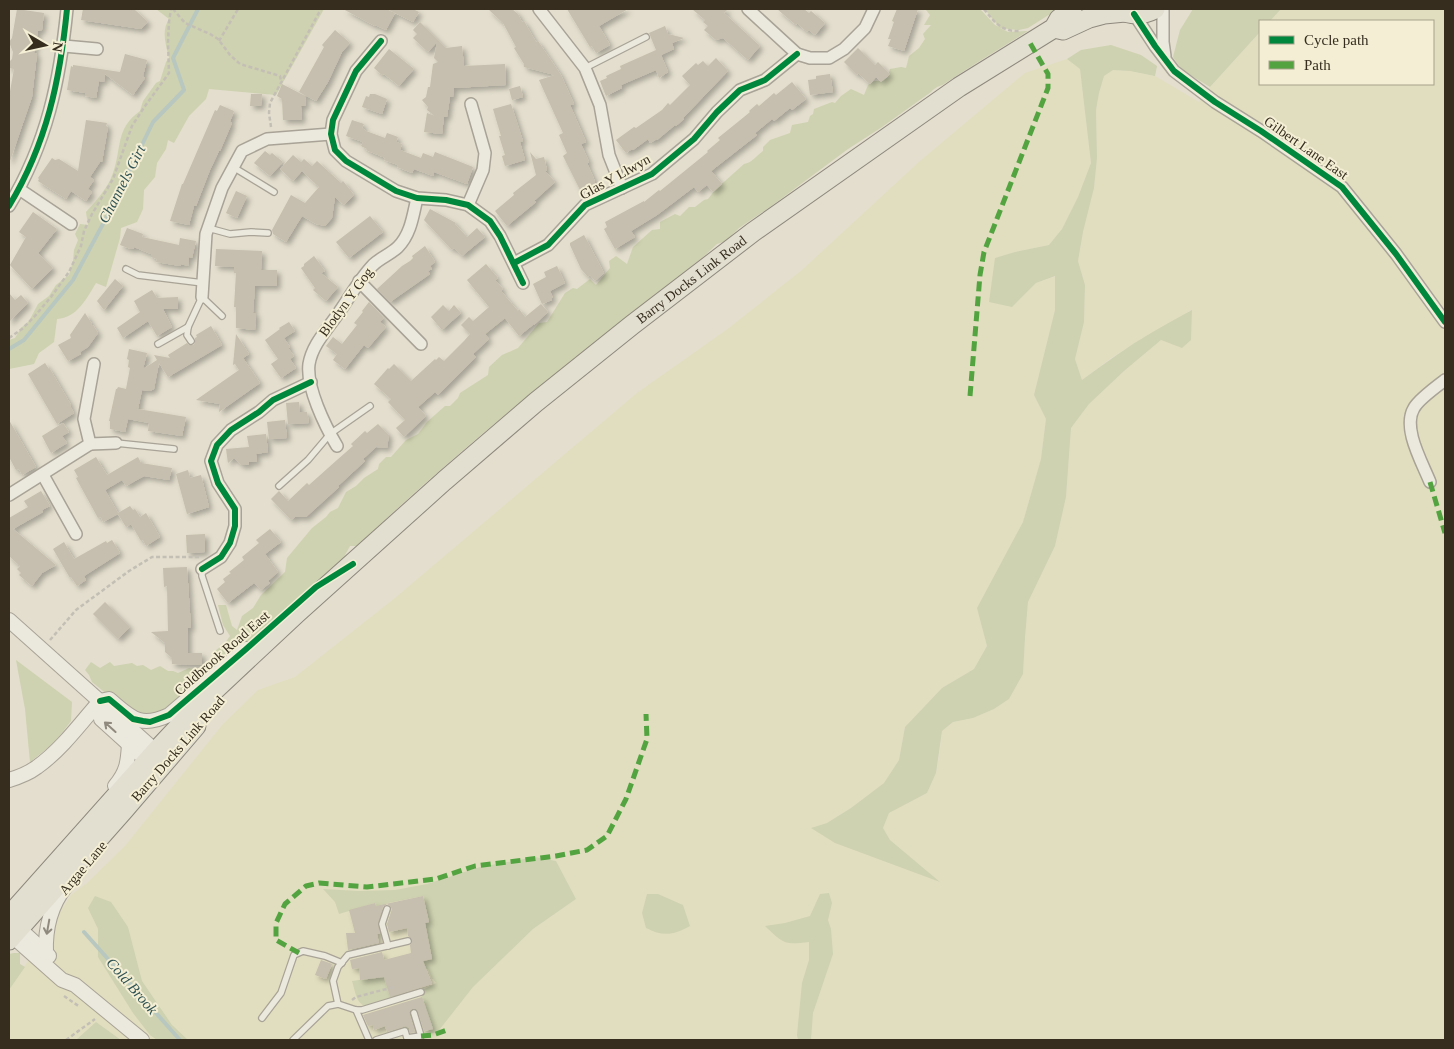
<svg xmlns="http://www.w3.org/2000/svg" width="1454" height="1049" viewBox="0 0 1454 1049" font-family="Georgia,serif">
<defs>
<filter id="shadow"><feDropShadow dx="3.5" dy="3.5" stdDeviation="2.5" flood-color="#0004"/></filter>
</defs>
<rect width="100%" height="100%" fill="#e3decd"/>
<path fill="#e1debf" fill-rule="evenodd" d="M1281 9H1445V1040H121L96 1022 76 1040H9V990L71 895 86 884 125 846 223 724 258 690 295 677 395 598 637 393 729 328 802 270 920 161 1025 73 1067 59 1080 69 1091 163 1078 197 1062 229 1049 245 1015 252 995 258 1012 307 1036 283 1056 276 1055 310 1034 395 1046 419 1041 459 1023 522 977 608 987 646 974 669 942 688 905 727 899 760 884 783 851 808 827 823 812 828 939 882 890 840 883 828 889 813 927 793 936 773 939 757 942 731 953 722 973 718 994 709 1009 699 1023 674 1025 638 1028 602 1055 546 1066 497 1071 428 1089 404 1124 371 1161 340 1182 347 1191 339V310L1177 319 1151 333 1111 358 1082 380 1075 359 1084 322 1085 285 1078 261 1083 232 1094 188 1097 158 1096 110 1099 93 1104 76 1113 70 1130 71 1155 76 1199 102 1210 87 1260 32V84H1433V21H1270ZM535 857 556 861 576 899 533 929 473 987 440 1028 427 884 480 867Z"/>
<g fill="#ced2b0">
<path d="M156 9H324L276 95 209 89 206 99 189 116 174 143 168 140 166 149 157 163 155 177 144 190 143 209 137 222 121 228 120 238 106 287 96 283C87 298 77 318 57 319L54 342 39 353 34 364 9 369V340L15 338 21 328 29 321 38 304 49 296 56 285 69 275 73 261 74 250 78 240 75 234 80 224 88 225 86 212C96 201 108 188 113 173 122 148 115 129 140 111L143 101 156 83 160 81 166 62 169 58C166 45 161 31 169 19Z"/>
<path d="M926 9H980L995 25 999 27 987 12 981 9H1058L1028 28 1019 30 1000 28 1008 32 1028 31C1001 48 974 64 947 82 941 87 937 85 931 92L882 127 848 149 770 207 739 228 726 241 717 244 702 258C584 350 465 443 357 546H350L344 557 296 600 284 613 270 625 267 632 168 711 150 717 125 709 92 682 89 675 85 670 91 662 100 668 110 662 114 666 132 663 137 666 143 665 151 670 160 666 168 671H173L178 673 189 668 201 671 211 662 215 651 225 643 230 636 223 625 218 605H226L232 626 237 630 242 616 253 608 261 595 285 572 287 558 312 528 326 517 330 512 338 508 346 492 356 486 364 478 378 469 379 464 386 457H391L406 440 418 434 427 422 445 406H450L458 398 460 393 488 375 489 367 502 355 518 348 539 323 547 322 565 293 573 288 577 289 590 279 596 285 610 268 609 261 616 256 627 264 633 247 652 230 660 229V222L675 214 680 216 689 207H695L704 200 708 199 715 190 744 164C752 163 756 156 763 151V147L770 140 790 133 792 125 808 122 810 116 813 114 814 109 832 102 835 103 841 96 851 89 864 95 868 85 874 81H882L888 77 890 69 901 67 906 68 909 56 919 48 925 39 923 34 931 25H924L930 15 926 10Z"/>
<path d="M1193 9H1281L1270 21H1260V32L1210 87 1182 70 1173 57 1180 30Z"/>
<path d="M1111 45 1141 55 1157 66 1155 76 1130 71 1113 70 1104 76 1099 93 1096 110 1097 158 1094 188 1083 232 1078 261 1085 285 1084 322 1075 359 1082 380C1105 363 1127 347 1151 333 1164 325 1178 318 1192 310L1191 340 1182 348 1161 340 1124 371 1089 404 1071 428 1066 497 1055 546 1028 602 1025 638 1023 674 1009 699 994 709 973 718 953 722 942 731 936 773 927 793 889 813 883 828 890 840 940 882 835 843 811 828 827 823 851 808 884 783 899 760 905 727 942 688 974 669 987 646 977 608 1023 522 1041 459 1046 419 1034 395 1055 310V276L1036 283 1012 307 989 302 995 258 1015 252 1049 245 1062 229 1078 197 1091 163 1080 69 1067 59 1081 50Z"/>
<path d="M16 660 72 702 71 721 54 743 30 762 25 709Z"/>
<path d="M535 857 556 861 576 899 533 929 473 987 440 1029V1032L426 1034 423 1032 432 1029 421 995V991L436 983 433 979H432L428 969 418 972 413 962 432 959 425 923 429 922 423 896 388 903 377 908 375 903 339 914 335 902 323 889 359 891 395 890 427 884 480 867Z"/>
<path d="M829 893 832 903 828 920 831 929 833 954 813 1013 811 1040H798L797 1035 802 983 809 960V942C784 945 784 944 765 926L785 923 810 916 820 894Z"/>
<path d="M647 894H658L683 905 690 926C674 935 663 937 646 928L642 913Z"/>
<path d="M95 896 111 902 128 927 142 981 172 1025 188 1040H157L150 1035 133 1013 98 957V929L88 908Z"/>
<path d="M14 953H20V964L25 967 9 990V954Z"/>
<path d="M388 965V990L390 996 396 995V996L365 1006C356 1003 355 990 352 981L373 978V975Z"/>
<path d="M96 1022 121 1040H76Z"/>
</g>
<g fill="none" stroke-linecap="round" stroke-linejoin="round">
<g stroke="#b8c8c0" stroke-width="4">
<path d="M9 349 24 340 73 280 112 207 153 122 184 90 173 58 198 9"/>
<path d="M84 932 180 1040"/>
</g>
</g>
<g fill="#c6beae" filter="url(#shadow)">
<path d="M17 9 44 13 42 30 38 31 34 53 37 54 32 97 10 161H9V97L14 69 9 68V62L12 59 13 52 9 42 12 38Z"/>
<path d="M83 9H134L148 22 141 29 81 20Z"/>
<path d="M343 9H386L395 13 386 30 375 25V26Z"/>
<path d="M387 9H413L419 12 413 22Z"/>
<path d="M488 9H512L518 14 522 22 524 21 536 42 538 41 561 75 574 104 570 105 586 142 581 144 589 162 587 163 594 179 596 187 582 194 563 156 567 153 559 135 563 133 539 80 555 75 524 67V64L514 48 516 47 503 23Z"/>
<path d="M567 9H628L599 26 610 45 596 53 592 46 590 47Z"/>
<path d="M692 9H728L724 13 760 46 748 60 723 38 716 40 704 30 708 26 703 22 705 20Z"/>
<path d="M777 9H804L809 13 811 11 825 23 815 35 809 30 807 32 797 23 796 25Z"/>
<path d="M897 9H918L904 51 888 46 891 39H888L894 22 892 21Z"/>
<path d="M420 22 446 48 462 46 464 66 505 64 506 85 454 88 453 97H450L447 117H444L442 134 424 132 427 113 435 116 427 110 428 107 422 100 426 97 428 87H430L433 64 438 62 434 58 437 42 428 52 413 38 417 34 413 30Z"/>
<path d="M665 26 668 34 684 38 672 43 674 49 661 55 668 72 659 78 656 70 621 85 622 88 606 96 600 81 607 78 606 76 621 69 620 66 656 50 649 33Z"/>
<path d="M335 30 350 43 349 44 342 52 328 82 316 101 299 92 324 47 322 45Z"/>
<path d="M858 48 875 65 878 62 890 74 881 82 876 77 870 84 858 73 857 75 844 62Z"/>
<path d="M389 49 414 69 399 86 384 74 382 75 374 68Z"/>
<path d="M125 54 147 60 143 76 145 78 133 95 105 74 104 82 99 81 96 98 85 96V93L67 90 71 66 73 67V65L120 72Z"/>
<path d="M716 58 728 71 683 118 684 119 676 126 675 125 657 140V139L650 143 648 139 633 150 632 149 626 153 616 140 634 127 636 128 662 110 668 103 670 105 690 85 682 76 696 63 698 65 703 61 708 66Z"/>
<path d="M830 74 833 92 810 95 808 80 816 79V76Z"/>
<path d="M792 82 806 99 792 110 790 108 774 121 772 119 755 133 757 135 711 171 722 184 713 192 707 185 698 192 694 187 657 215 631 231 635 237 615 249 604 229 607 227 605 222 644 201V202L659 190 660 191 708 152 707 151 720 140 718 138 744 117 750 112 749 111 757 104 759 106 774 93 776 95Z"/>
<path d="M282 84 305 96 306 106H301L302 120H283L282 99 277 96Z"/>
<path d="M520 86 523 97 512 100 509 89Z"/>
<path d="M251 94H262L261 106H250Z"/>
<path d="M370 94H375L387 99 382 114 362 107 366 96 369 97Z"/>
<path d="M511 104 523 141 520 142 525 160 505 166 502 156 505 155 499 136H501L493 109Z"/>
<path d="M220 105 234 111 230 122 232 123 220 151H219L210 170 196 206H194L189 225 170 221 182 184H183L215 110 217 111Z"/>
<path d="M86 120 107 123 106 126 108 127 102 162H100L90 177 94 180 88 189 92 192 86 201 71 191 66 199 38 181 39 179 38 178 52 158 55 160 59 159 78 171Z"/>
<path d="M352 120 364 124 362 128 366 131 385 138 387 133 398 137 396 142 402 144 400 150 421 158 423 153 433 157 435 152 473 167 467 184 434 172 433 176 414 169 412 173 397 167 398 165 384 160 385 158 366 150 367 149 361 146 363 142 346 136Z"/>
<path d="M265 151 270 155 272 153 283 162 270 176 254 163Z"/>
<path d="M530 152 536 159 544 157 547 170 545 171 555 182 534 201 536 202 507 226 495 211 514 195 513 193 536 175Z"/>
<path d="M293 155 301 162 304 159 312 166 317 161 341 183 343 181 354 195 344 205 335 197 332 218 325 226 316 224 302 216 286 242 273 234 272 230 291 195 305 203 319 187 302 171 293 181 280 169Z"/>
<path d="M236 191 247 196 237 218 226 213Z"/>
<path d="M430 209 456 223 455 224 467 237 477 228 485 237 462 256 454 248 452 250 424 220Z"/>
<path d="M33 212 57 229 38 253 53 268 32 289 10 265 26 237 19 232Z"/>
<path d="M370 216 383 232 349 258 336 242Z"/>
<path d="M127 228 143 234 142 237 179 245 180 238 196 241 192 258 189 257 188 266 181 264 180 266 156 262 157 259 151 257V254L134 247V249H131L120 245Z"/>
<path d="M584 235 604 273 595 281 590 275 588 277 581 269 570 245V243Z"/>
<path d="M425 246 435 262 430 266 432 269 428 271 430 274 390 302 377 289 402 266 410 261 413 258 412 256Z"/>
<path d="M216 249 262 251 261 270H277V286H255L253 313H256L255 330 236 328V307H234L236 273H234V267L215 266Z"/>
<path d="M314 256 325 271 321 273 338 287 326 301 313 290 315 288 301 268 304 266V264Z"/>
<path d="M486 264 498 278 495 280 503 289 501 291 518 311 519 309 525 317 541 304 548 312 534 325V324L519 336 505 318 485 334 489 339 473 354 476 357 438 395 435 392 418 407 426 416 404 437 396 428 405 420 388 402 391 399 374 384 388 368 389 369 394 364 411 381 435 359 436 360 439 357 444 361 464 341 470 334 461 325 469 317 473 321 489 307 467 280Z"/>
<path d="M557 266 565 283 550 291 553 298H551L552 300 542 304 533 284 546 277 544 272Z"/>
<path d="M115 279 123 286 104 310 97 301Z"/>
<path d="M152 290 157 298 178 297V309H163L172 327 157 336 148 321 123 338 117 328 140 312 134 301Z"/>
<path d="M9 293 15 300 21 295 28 303 9 322Z"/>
<path d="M369 302 384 318 380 322 386 327 368 348 364 345 345 369 333 360 337 354 326 346 333 337 342 344 357 325 354 323 363 312 362 311Z"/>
<path d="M443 305 449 311 454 305 461 313 442 330 431 317Z"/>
<path d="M85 313 92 324 91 326 93 325 98 333 88 347 80 352 81 354 68 361 58 345 71 338 70 335Z"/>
<path d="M289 322 295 331 284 338 290 347 288 348 294 356 290 359 296 368 281 378 271 364 278 359 265 340 280 329 279 328Z"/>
<path d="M211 326 222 345 168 377 159 363 154 389 150 391 142 390 138 409 186 417 182 436 148 431 149 423 128 419 125 432 110 429V421H109L116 389H117L118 387 126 389 130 368 128 367 129 360 127 359 129 349 147 353 143 369 157 360 154 355 170 358 168 355 187 343 189 345H193L195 343V338L197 337 196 335Z"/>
<path d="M236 334 249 354 243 358 260 383 219 412 220 404 196 400 239 370 235 364 233 365Z"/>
<path d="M45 363 49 369H50L71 405 70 406 74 413 57 424 28 374Z"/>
<path d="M299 402 300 412H307L309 423 288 424 286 403Z"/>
<path d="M9 420 36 467 22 475 19 469 16 470 9 457Z"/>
<path d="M285 420 287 438 269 439 267 422Z"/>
<path d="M63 423 69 432 62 436 67 443 51 453 42 436Z"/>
<path d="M378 424 389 435 387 448 376 447 363 459 365 461 338 486 339 487 306 517H295L291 520 271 499 279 491 288 501 307 483 309 485 337 460 353 446 351 444 365 431 367 433Z"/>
<path d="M266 434 268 452 256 454 257 462H249V465H241L234 458 228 463 226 449 249 447 247 436Z"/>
<path d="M96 457 107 475 138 457 141 463 172 468 169 480 144 476 126 486 122 480 105 490 118 513 130 506 133 510 135 509 140 517 146 513 160 537 146 546 143 540 141 541 131 524 126 527 118 514 103 522 101 517 98 518 76 478 78 477 74 470Z"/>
<path d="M188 470 190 478 201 475 209 507 187 514 176 474Z"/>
<path d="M41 491 50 506 42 510 43 512 13 529 56 565 42 573 32 586 19 575 21 573 17 569 20 566 9 556V518L28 507 24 501Z"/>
<path d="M270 529 281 542 265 554 278 572 268 581 270 583 261 590 254 583 228 603 217 589 225 582 223 579 231 573 229 572 244 560 242 557 259 543 256 540Z"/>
<path d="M205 534V552L187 553 186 535Z"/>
<path d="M112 540 120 553 84 576 86 580 77 586 71 577 70 578 53 549 64 542 74 559 106 541 107 543Z"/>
<path d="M187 567 191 628H188V653H202V665L172 664V658L165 652V643L151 632 168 631 167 586 164 587 163 568Z"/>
<path d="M105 602 130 627 118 639 93 614Z"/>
<path d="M423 896 429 922 425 923 432 959 423 961 432 984 390 997 384 977 360 980 359 968 352 969 350 960 382 952 384 960 411 953 410 945 412 943V939L408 936 407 928 389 932 387 924 392 909 390 906 387 904 383 907 378 923 380 934H377L379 943 348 950 346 933H355L349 910 375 903 376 906Z"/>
<path d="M321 960 332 964 326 979 315 975Z"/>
<path d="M422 997 433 1029 424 1031 418 1012 416 1009H412L409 1012 415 1032 410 1033 409 1028 406 1026 387 1032 385 1026 374 1030 373 1025 368 1026 363 1015Z"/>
</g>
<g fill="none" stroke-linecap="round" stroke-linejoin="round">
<defs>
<g id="service">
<path d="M585 68 646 37"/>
<path d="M233 167 274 192"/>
<path d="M208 228 230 234 251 232 268 233"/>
<path d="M126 269 138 275 203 283"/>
<path d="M191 341 187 335 188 327 202 297 222 316"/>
<path d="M158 344 188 327"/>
<path d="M116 443 174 449"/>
<path d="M279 486 308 460 330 434 370 406"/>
<path d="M202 569V576L220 631"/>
<path d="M387 909 382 924 388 946"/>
<path d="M338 1004 333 981 338 967 348 955 408 941"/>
<path d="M356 1010 369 1040"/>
<path d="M262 1018 281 993 294 955 303 951 325 956 342 963"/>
<path d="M293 1040 328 1006 338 1004 356 1010H362L421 992"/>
<path d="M376 1040 405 1031 407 1038 421 1036 414 1013"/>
</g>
<g id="minor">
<path d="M539 9 585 68 600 105 609 155 622 188"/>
<path d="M748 9 797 54 810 58H829L844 49 865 28 874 9"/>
<path d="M1163 9V42L1165 56"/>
<path d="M1134 14 1155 46 1174 71 1215 102 1261 131 1342 187 1396 254 1445 322"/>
<path d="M381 41 356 71 333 120 331 134 335 150 346 161 396 191 417 198 446 200 468 205 490 221 500 236 523 283"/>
<path d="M64 46 97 49"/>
<path d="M19 189 71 224"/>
<path d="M468 205 483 170 485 153 471 104"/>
<path d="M9 206C47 143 60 80 67 9"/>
<path d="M514 263 548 245 585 205 652 174 694 139 717 112 740 90 765 80 797 54"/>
<path d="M359 281 421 344"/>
<path d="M202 297 206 234 222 188 242 151 267 139 331 134"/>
<path d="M90 444 84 419 94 364"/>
<path d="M90 444 116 443"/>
<path d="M337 446C325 426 306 387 309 364 312 346 325 332 335 318 348 300 358 281 373 265 380 258 391 254 398 247 411 234 413 215 417 198"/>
<path d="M43 475 76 534"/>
<path d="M1430 482C1422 462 1402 428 1414 408 1418 400 1437 386 1445 380"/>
<path d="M9 495 90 444"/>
<path d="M202 569 221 557 230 543 235 526V509L218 483 211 461 217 445 231 430 259 412 273 400 311 382"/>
</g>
<g id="tertiary">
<path d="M9 620 161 756"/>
<path d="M100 701 109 699C131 717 139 729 169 715L246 649"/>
<path d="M100 701 101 719 154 767"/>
<path d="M9 780C19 777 29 773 37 767 61 750 81 723 100 701"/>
<path d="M115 786C127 772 128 762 129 744"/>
<path d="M12 922 49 956"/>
<path d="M9 933 62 980 75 985 142 1040"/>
<path d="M46 953C45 929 51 905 66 886"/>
</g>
<g id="primary">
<path d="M1119 9C1131 16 1143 15 1155 9"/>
<path d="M1054 28 1063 30 1089 18 1104 14 1125 12"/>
<path id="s1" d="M9 916 156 751 204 700 297 613 444 481 536 402 632 325 753 232 959 87 1054 28 1059 19 1072 9"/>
<path d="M9 940 124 810 196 726"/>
</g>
</defs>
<use href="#service" stroke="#a8a396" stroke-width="8"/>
<use href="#minor" stroke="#a8a396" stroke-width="14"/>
<use href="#tertiary" stroke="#a8a396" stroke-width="16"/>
<use href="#primary" stroke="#8e887d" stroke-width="21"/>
<g stroke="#c4bfb5" stroke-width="2.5" stroke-dasharray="4 2.5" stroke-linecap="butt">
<path d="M173 9 185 23 210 34 218 39 230 55 240 64 280 76 281 81"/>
<path d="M984 9C994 22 1002 32 1020 31"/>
<path d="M219 41 238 9"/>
<path d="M271 127 269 113 270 103 321 9"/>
<path d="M9 338 22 329 34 317 51 297 69 272 81 246 84 231 92 214 113 179 132 126 145 106 169 73 168 42 169 22 171 9"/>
<path d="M50 640 76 610 129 571 152 557H199"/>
<path d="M64 996 80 1007"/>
<path d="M352 1000 356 997 394 987"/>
<path d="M66 1040 95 1019"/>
</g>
<use href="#service" stroke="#ebe8de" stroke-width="5.5"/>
<use href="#minor" stroke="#ebe8de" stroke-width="11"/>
<use href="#tertiary" stroke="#ebe8de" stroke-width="14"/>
<use href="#primary" stroke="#e2dfd0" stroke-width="19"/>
<g stroke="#53a441" stroke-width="5" stroke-dasharray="10 5" stroke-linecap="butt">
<path d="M970 396 980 275 984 252 1048 88V74L1030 43"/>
<path d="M1430 482 1445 533"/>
<path d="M299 953 276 940V923L285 904 306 886 319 883 367 887 436 879 475 866 556 856 587 850 607 836 626 799 647 739 646 714"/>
<path d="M421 1036 433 1035 447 1030"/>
</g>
<defs>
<g id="cycleway">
<path d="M1134 14 1155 46 1174 71 1215 102 1261 131 1342 187 1396 254 1445 322"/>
<path d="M381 41 356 71 333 120 331 134 335 150 346 161 396 191 417 198 446 200 468 205 490 221 500 236 523 283"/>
<path d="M9 206C47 143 60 80 67 9"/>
<path d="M514 263 548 245 585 205 652 174 694 139 717 112 740 90 765 80 797 54"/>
<path d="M202 569 221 557 230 543 235 526V509L218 483 211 461 217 445 231 430 259 412 273 400 311 382"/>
<path d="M100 701 109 699 133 719 143 721 150 722 169 715 245 650 316 587 353 564"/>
</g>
</defs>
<use href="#cycleway" stroke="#f3eed4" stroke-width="9"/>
<use href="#cycleway" stroke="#00873e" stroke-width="6"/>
</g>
<defs><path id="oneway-shaft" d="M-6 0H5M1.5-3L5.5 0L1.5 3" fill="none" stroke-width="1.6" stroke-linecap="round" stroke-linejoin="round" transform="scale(1.25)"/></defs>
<g stroke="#908a7e">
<use href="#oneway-shaft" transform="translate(110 727) rotate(-138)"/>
<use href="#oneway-shaft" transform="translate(48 927) rotate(100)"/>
</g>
<g text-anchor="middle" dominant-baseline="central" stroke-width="4" stroke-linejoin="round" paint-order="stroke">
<g font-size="14" fill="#362d1f" stroke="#f3eed4">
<text transform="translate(1306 148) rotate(35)">Gilbert Lane East</text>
<text transform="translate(615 177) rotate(-29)">Glas Y Llwyn</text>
<text stroke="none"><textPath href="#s1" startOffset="935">Barry Docks Link Road</textPath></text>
<text transform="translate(346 302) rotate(-54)">Blodyn Y Gog</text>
<text transform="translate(222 653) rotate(-41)">Coldbrook Road East</text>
<text transform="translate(178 749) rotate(-49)">Barry Docks Link Road</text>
<text transform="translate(83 868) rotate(-50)">Argae Lane</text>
</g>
<g font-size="15" font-style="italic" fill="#2f5254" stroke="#f3eed4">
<text transform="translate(122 184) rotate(-63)">Channels Girt</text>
<text transform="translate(132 986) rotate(49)">Cold Brook</text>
</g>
</g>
<rect width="1454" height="1049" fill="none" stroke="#362d1f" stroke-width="20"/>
<rect x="1259" y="20" width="175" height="65" fill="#f3eed4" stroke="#a7a18c"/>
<rect x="1269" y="36" width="25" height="8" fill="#00873e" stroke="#a7a18c"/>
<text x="1304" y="45" font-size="15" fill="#362d1f">Cycle path</text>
<rect x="1269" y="61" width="25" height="8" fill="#53a441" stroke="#a7a18c"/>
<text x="1304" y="70" font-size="15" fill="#362d1f">Path</text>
<g transform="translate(45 45) rotate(99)" stroke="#f3eed4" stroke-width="4" paint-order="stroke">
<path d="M0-4L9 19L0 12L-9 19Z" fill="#362d1f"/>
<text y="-8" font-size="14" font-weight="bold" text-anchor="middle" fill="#362d1f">N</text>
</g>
</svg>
